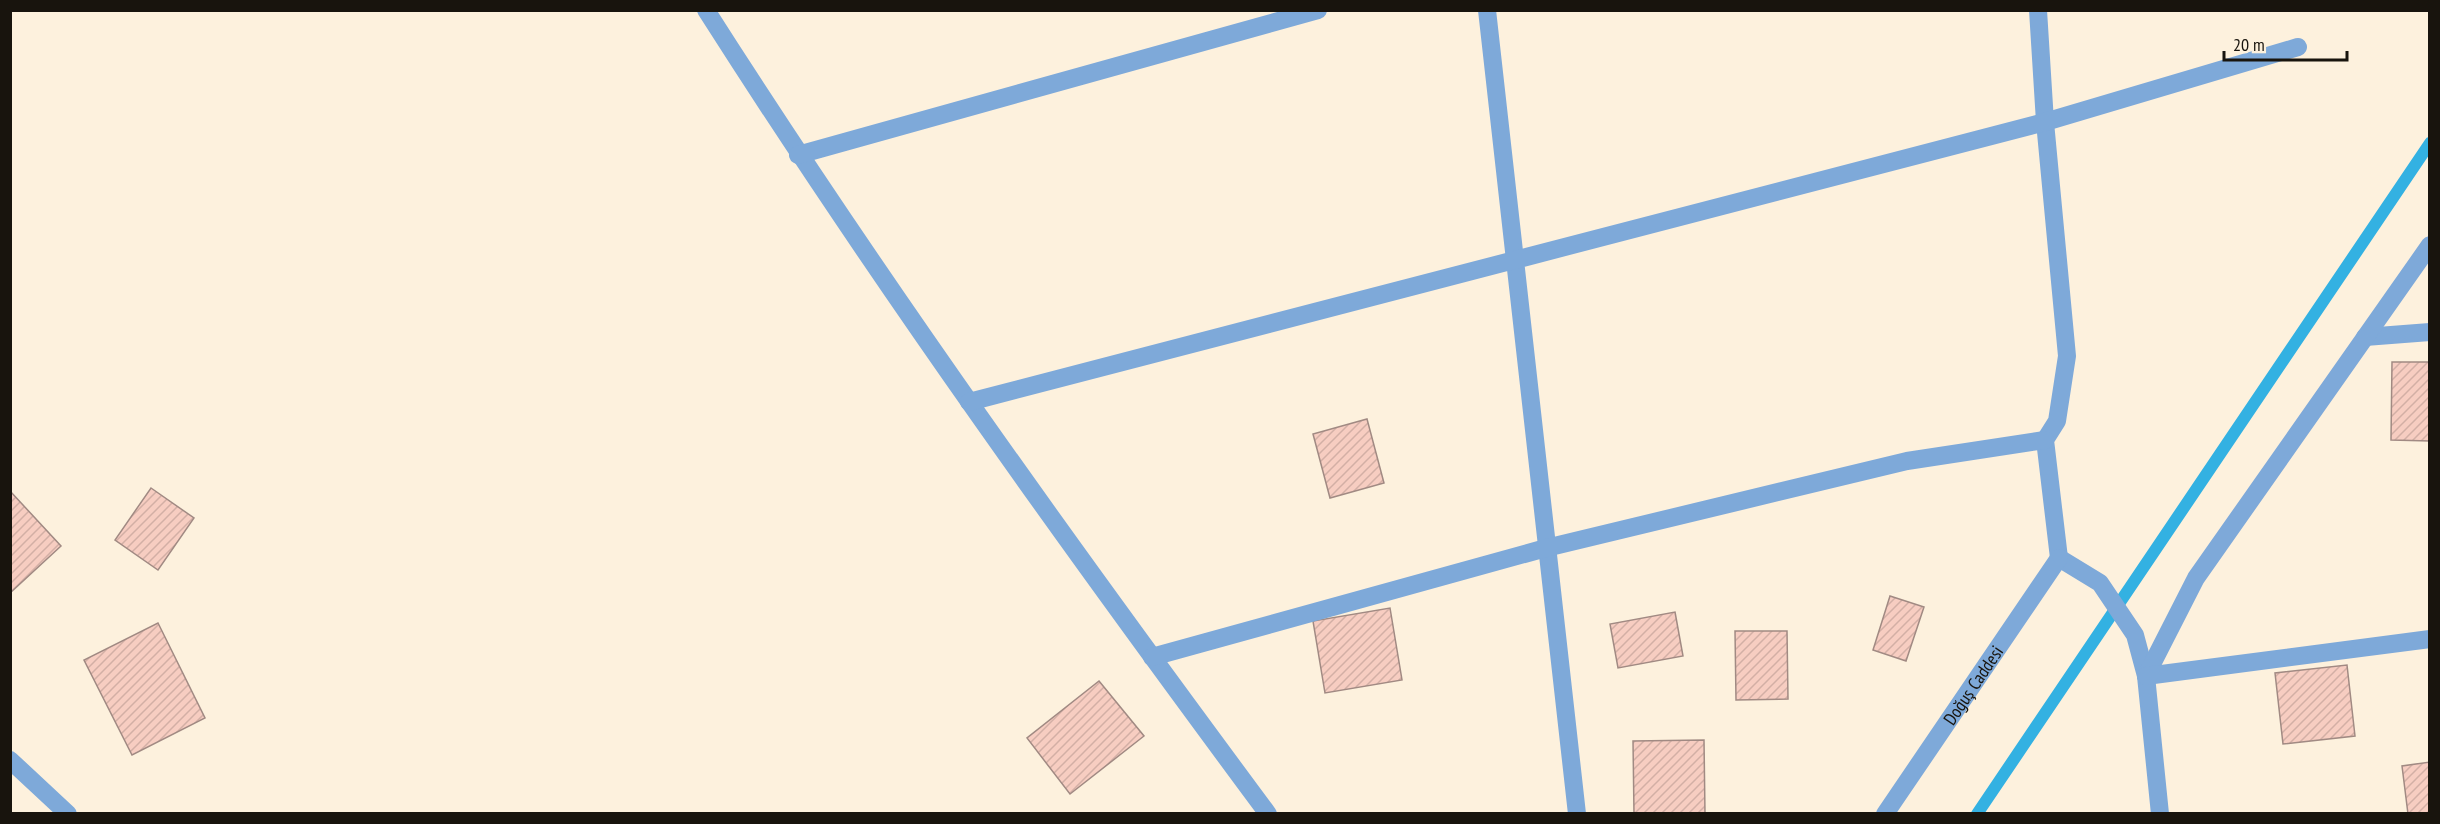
<svg xmlns="http://www.w3.org/2000/svg" width="2440" height="824" viewBox="0 0 2440 824" font-family="'PT Sans Narrow',sans-serif">
<defs>
<pattern id="building-hatch" width="6" height="6" patternUnits="userSpaceOnUse" patternTransform="scale(1.5)"><rect width="6" height="6" fill="#f7cdc1"/><path d="M-1 1l2-2M0 6l6-6M5 7l2-2" fill="none" stroke="#d3afa5"/></pattern>
</defs>
<rect width="100%" height="100%" fill="#fdf1dd"/>
<g fill="none" stroke-linecap="round" stroke-linejoin="round">
<path stroke="#33b1e2" stroke-width="12" d="M1977 814 2430 143"/>
</g>
<g fill="url(#building-hatch)" stroke="#a18a83" stroke-width="1.5">
<path d="M2392 362H2430V441L2391 440Z"/>
<path d="M1367 419 1384 483 1330 498 1313 434Z"/>
<path d="M151 488 194 518 158 570 115 540Z"/>
<path d="M10 491 61 546 10 593Z"/>
<path d="M1890 596 1924 607 1906 661 1873 650Z"/>
<path d="M1390 608 1402 680 1325 693 1313 621Z"/>
<path d="M1675 612 1683 656 1618 668 1610 624Z"/>
<path d="M158 623 205 718 132 755 84 660Z"/>
<path d="M1735 631H1787L1788 699 1736 700Z"/>
<path d="M2347 665 2355 736 2283 744 2275 673Z"/>
<path d="M1099 681 1144 736 1070 794 1027 738Z"/>
<path d="M1704 740 1705 814H1634L1633 741Z"/>
<path d="M2430 762V814H2408L2402 766Z"/>
</g>
<g fill="none" stroke-linecap="round" stroke-linejoin="round">
<g stroke="#7ea9d9" stroke-width="18">
<path d="M706 10C882 286 1073 551 1268 814"/>
<path d="M1487 10 1577 814"/>
<path d="M2038 10 2045 122 2067 356 2057 421 2045 440 2059 558"/>
<path d="M798 155 1318 10"/>
<path d="M2365 337 2430 332"/>
<path d="M969 402 2045 122 2298 47"/>
<path d="M2059 558 2100 583 2135 635 2146 676 2160 814"/>
<path d="M1152 657 1546 548 1907 461 2045 440"/>
<path d="M2146 676 2196 578 2430 245"/>
<path d="M2146 676 2430 639"/>
<path d="M10 760 68 814"/>
<path id="s1" d="M1885 814 2059 558"/>
</g>
</g>
<g text-anchor="middle" dominant-baseline="central" stroke-width="4.5" stroke-linejoin="round" paint-order="stroke">
<g font-size="18" fill="#18140d" stroke="#fdf1dd">
<text stroke="none"><textPath href="#s1" startOffset="156">Doğuş Caddesi</textPath></text>
</g>
</g>
<rect width="2440" height="824" fill="none" stroke="#18140d" stroke-width="24"/>
<path d="M2224 51v9h123v-9" fill="none" stroke="#18140d" stroke-width="3"/>
<text x="2233" y="51" font-size="18" fill="#18140d" stroke="#fdf1dd" stroke-width="4.5" paint-order="stroke">20 m</text>
</svg>
